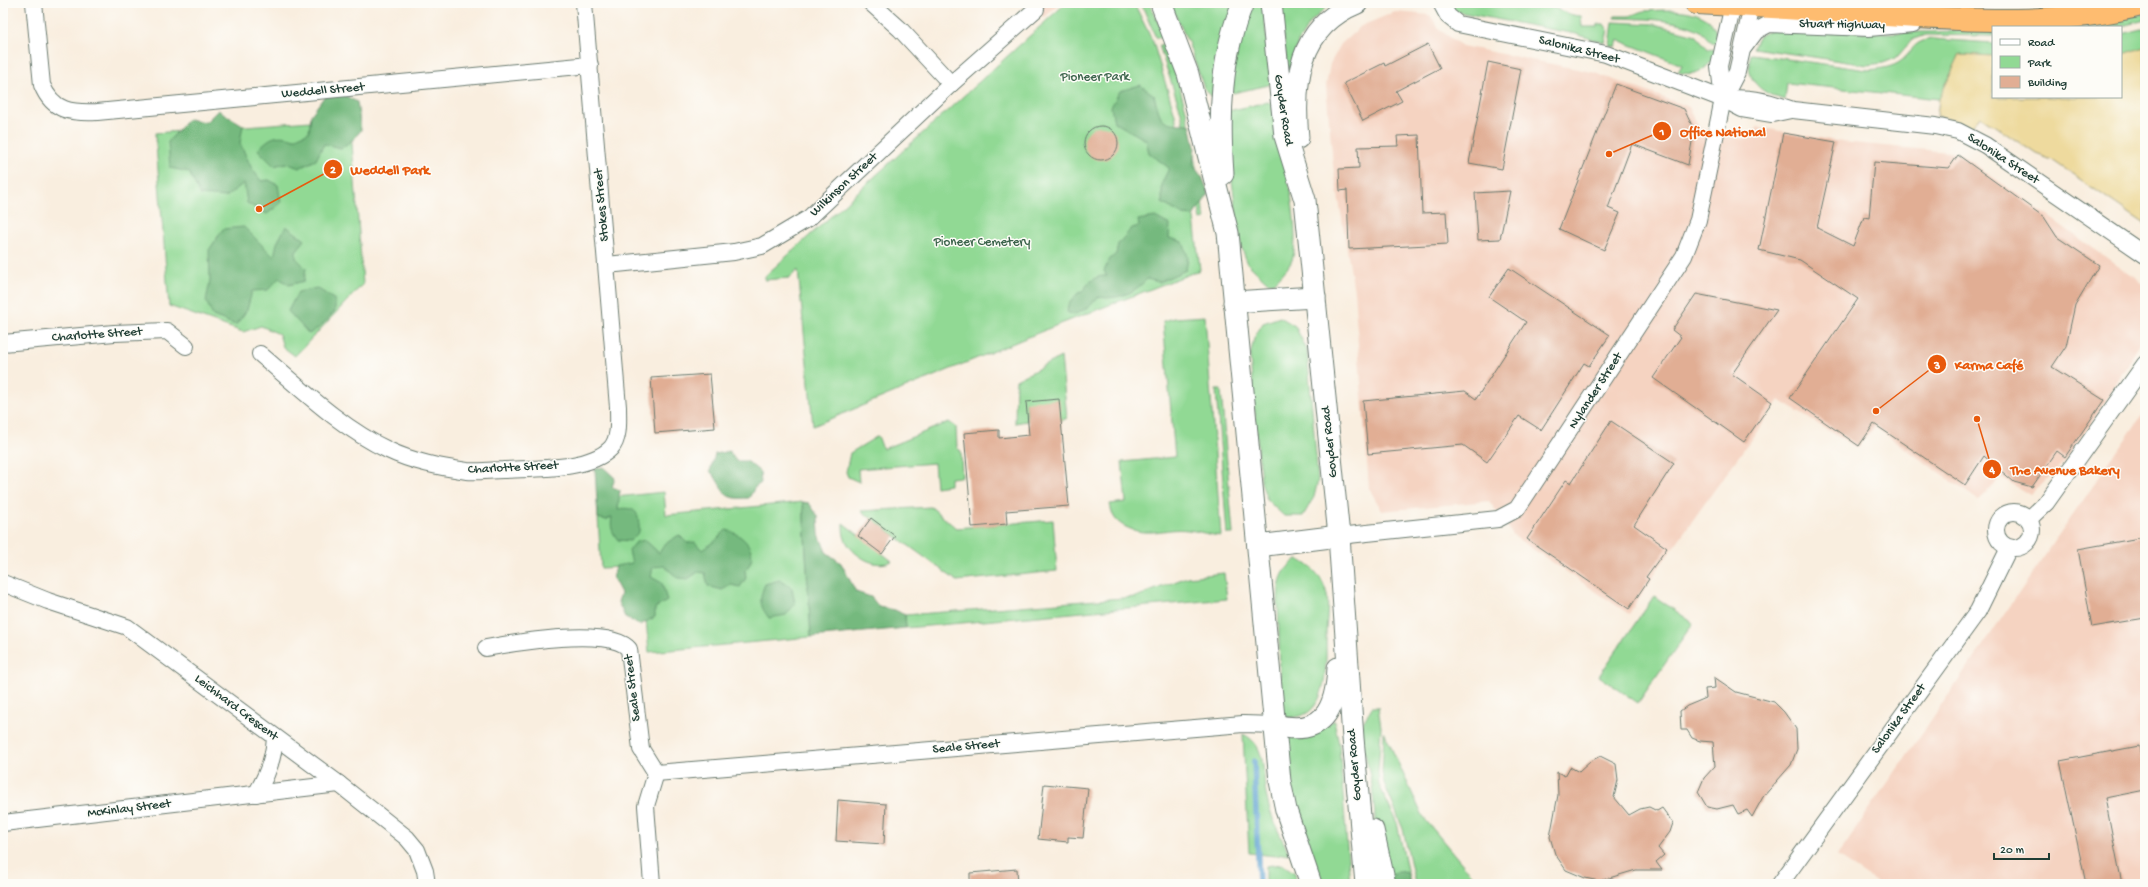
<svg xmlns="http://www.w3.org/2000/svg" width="2148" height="887" viewBox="0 0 2148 887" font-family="'Gochi Hand',sans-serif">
<rect width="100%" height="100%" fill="#fdfcf7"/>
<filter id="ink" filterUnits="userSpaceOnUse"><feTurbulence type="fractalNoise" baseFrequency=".025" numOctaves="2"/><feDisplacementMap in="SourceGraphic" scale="8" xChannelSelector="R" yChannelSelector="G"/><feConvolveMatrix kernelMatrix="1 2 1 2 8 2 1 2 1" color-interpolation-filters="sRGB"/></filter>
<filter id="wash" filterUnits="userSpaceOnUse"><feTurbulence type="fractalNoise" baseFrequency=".012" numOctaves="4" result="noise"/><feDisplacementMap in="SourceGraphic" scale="16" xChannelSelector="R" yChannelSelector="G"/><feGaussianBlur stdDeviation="0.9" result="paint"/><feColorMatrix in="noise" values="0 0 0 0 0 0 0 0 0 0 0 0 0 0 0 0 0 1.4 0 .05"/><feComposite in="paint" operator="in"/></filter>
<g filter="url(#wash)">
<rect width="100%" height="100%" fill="#f9eedf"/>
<g fill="#f5d3c1">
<path d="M1031 3H1060L1044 18Z"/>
<path d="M1395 12 1430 15 1440 30 1462 46 1592 72 1689 107 1699 128 1743 139 1758 127 1842 142 1959 153 2145 285V335L2105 402 2065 461 2030 495 2002 478 1978 500 1875 427 1857 448 1779 400 1657 570 1629 614 1515 537 1489 501 1382 511 1369 488 1354 291 1333 165 1326 86 1330 64 1341 44 1361 26Z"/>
<path d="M2145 411V884H1879L1837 856Z"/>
</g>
<g fill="#91d994" stroke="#588b64">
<path d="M1066 3H1134L1153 42 1175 115 1191 193 1200 270 1050 328 813 426 798 270 789 278 765 280V276Z"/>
<path d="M1141 3H1149L1165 37 1156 38Z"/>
<path d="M1170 3H1235L1212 97 1204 88 1188 42Z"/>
<path d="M1251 3H1263L1271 82 1269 85 1233 93 1231 89 1238 43Z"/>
<path d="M1280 3H1331L1311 22 1298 42 1288 76Z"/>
<path d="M1451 3C1481 3 1511 0 1540 4 1555 6 1567 16 1581 16L1582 27H1598V24H1604L1608 30 1605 43 1576 34 1453 11 1450 4Z"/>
<path d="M1644 11C1664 10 1695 7 1710 22 1716 28 1717 37 1719 45 1708 43 1706 33 1697 29 1671 18 1642 19 1614 18L1615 16H1629Z"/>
<path d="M2145 14V20L2118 27H2077Z"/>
<path d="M1613 22 1654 24 1696 35 1708 49 1717 50C1712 67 1696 78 1678 72L1682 65 1618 40 1616 47 1610 45Z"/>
<path d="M2145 28V47L2121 55V34Z"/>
<path d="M1773 29 1886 33 1993 30V36L1926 35 1912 40 1896 58 1883 63 1867 65 1753 48 1759 36Z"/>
<path d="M1933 39 1993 43V56L1960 54 1939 99 1787 83 1785 100C1763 94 1743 81 1751 54L1867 70C1878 69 1889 68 1898 63 1914 53 1910 41 1933 39Z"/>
<path d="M1167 43 1186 110 1205 219 1201 220 1181 112 1159 45Z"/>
<path d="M1268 102 1272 105C1280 141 1303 228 1292 260 1289 268 1280 276 1275 282L1268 283 1248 264 1241 246 1228 152V111Z"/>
<path d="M350 118 363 284 295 356 283 347 279 334 261 326 243 332 169 306 155 133Z"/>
<path d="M1205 316 1221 536C1209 535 1199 531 1188 530 1164 527 1148 539 1124 526 1114 520 1112 515 1110 504L1126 502 1122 462 1175 457 1163 321 1175 318Z"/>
<path d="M1280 317 1295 326 1307 350 1318 480 1314 497 1303 516H1284L1267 500 1261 482 1250 357 1254 338 1263 323Z"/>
<path d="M1061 357 1067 418 1061 421 1026 402 1027 421 1015 423 1016 380Z"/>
<path d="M1216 390H1221L1233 534H1227Z"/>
<path d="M949 422 956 427 957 448 961 451 962 477 950 478V485L936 487 934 463 858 469 859 482 848 477 846 472 850 453 878 436 883 449Z"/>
<path d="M664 492 666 515 803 502 811 637 649 652 641 566 601 568 597 499Z"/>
<path d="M931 507 956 528 1053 520 1057 571 957 581 861 511Z"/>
<path d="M843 523 892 561C875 570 852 555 845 539 843 534 843 528 843 523Z"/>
<path d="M1297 559C1312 565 1324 579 1327 595 1329 608 1326 622 1326 635 1326 665 1330 723 1284 717L1281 709 1278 600C1279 580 1281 571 1297 559Z"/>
<path d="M1224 573 1227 599 906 628 905 615 1136 597 1187 577Z"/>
<path d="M1654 596 1693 623 1638 703 1599 676Z"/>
<path d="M1372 707H1378L1381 727 1378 772 1379 785 1397 823 1410 884H1387L1376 825 1372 786 1361 734 1362 724Z"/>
<path d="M1334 720 1339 744 1350 884H1316L1294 823 1282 738C1304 738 1316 732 1334 720Z"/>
<path d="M1384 732 1423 817 1479 884H1415L1403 829 1384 783 1382 773Z"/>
<path d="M1243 734C1269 746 1261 776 1267 799 1271 818 1280 835 1289 853L1275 856 1249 853Z"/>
<path d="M1282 864 1295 873 1296 884H1266V866Z"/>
</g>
<g fill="#74b97e" stroke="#4a7b59">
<path d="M1140 85 1154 95C1161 123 1162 124 1190 124L1195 147 1193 165 1202 177 1209 194 1193 216 1183 215 1162 203V183L1169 168 1149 153 1146 140 1114 122 1111 107 1120 91Z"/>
<path d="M344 95 357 102 361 130 354 139 341 148 324 144 316 160 299 168 286 163 274 166 258 150C269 137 277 133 294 139L309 132 311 115 324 97Z"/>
<path d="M218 110 243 125 240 143 251 167 261 181 269 180 278 185 281 203 267 214 247 203 244 183 226 197 200 195 189 172 170 168 168 142 188 119 206 122Z"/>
<path d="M1155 217 1170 225 1169 238 1183 242 1188 257 1186 270 1159 282 1147 279C1133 294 1118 300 1098 297L1089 307 1074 315 1067 312 1068 305 1078 293 1082 292C1089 282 1095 275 1107 276L1104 271 1110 259 1116 254 1118 244 1132 228 1139 226 1138 220Z"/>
<path d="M286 226 305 240 296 251V258L306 268 304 281 289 285 279 278 268 290 252 291 247 310 236 325 213 316 206 301 210 281 209 250 223 229 244 227 274 257 277 243Z"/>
<path d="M317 288 335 300V311L321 326 309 334 288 311 298 292Z"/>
<path d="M729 451 736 461H747L760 472 761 483 755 487 749 498C718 500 728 491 710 471L715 454Z"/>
<path d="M603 467 615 478 612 487 620 490 618 509C637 506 640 514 639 532L630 541 618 540C612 532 610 527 612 517L605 520 598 518 595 469Z"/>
<path d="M803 502 809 503 818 516 819 534 826 552 841 563 856 592 871 597 879 607 895 610 905 615 906 628 811 637Z"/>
<path d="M726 530C744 534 762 554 745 570L746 578 740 587 731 585 722 590 708 586 705 573 698 572 688 579 678 578 664 566 653 567 651 577 662 583 667 601 655 608V617L640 625 625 617 618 602 621 593 613 578 616 566 632 563 629 551 636 542 645 540 659 553 665 544 679 535 687 543 695 542 702 550 716 540Z"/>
<path d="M780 580 792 588 795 604 786 615 769 618C759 605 759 599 765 584Z"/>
<path d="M1398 871 1408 873 1410 884H1391L1390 877Z"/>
</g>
<path fill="#eeda9e" stroke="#868c69" d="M2145 47V224L2052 160 2036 154 1980 116 1972 127 1955 120 1937 116 1939 99 1960 54 1993 56V97H2121V55Z"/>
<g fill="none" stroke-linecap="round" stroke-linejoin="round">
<path stroke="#5ba1d1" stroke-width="5.5" d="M1254 761 1259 884"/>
</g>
<g id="blocks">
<g fill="#e1ae94">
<path d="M1428 44 1440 68 1396 91 1402 101 1363 121 1344 83 1384 63 1385 66Z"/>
<path d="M1488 62 1521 69 1502 169 1469 163Z"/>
<path d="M1616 84 1684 109 1694 130 1688 165 1632 144 1608 208 1620 213 1604 250 1559 229Z"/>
<circle cx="1101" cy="143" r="17"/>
<path d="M1783 133 1836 142 1817 228 1853 246 1864 217 1869 218 1874 162 1949 168 1958 155 2044 217 2057 237 2099 265 2075 305 2066 346 2052 367 2104 400 2065 457 2057 451 2032 487 2014 482 1984 456 1965 485 1874 424 1859 446 1790 398 1858 299 1800 260 1759 250Z"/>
<path d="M1419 135 1422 213 1446 212 1448 244 1349 249 1347 190 1340 191 1339 169 1359 168 1358 147 1398 146 1397 136Z"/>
<path d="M1510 191 1500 239 1478 240 1475 193Z"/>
<path d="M1509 268 1610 335 1589 366 1584 363 1541 430 1519 416 1487 462 1463 445 1368 454 1363 401 1465 391 1476 399 1526 322 1489 297Z"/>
<path d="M1696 294 1777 310 1732 374 1772 402 1744 442 1653 378 1681 337 1672 330Z"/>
<path d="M710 374 715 428 655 433 651 378Z"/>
<path d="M1059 399 1069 506 1006 511 1007 524 972 527 964 433 999 430V438L1029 435 1026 402Z"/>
<path d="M1611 421 1674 463 1634 525 1667 548 1646 577 1649 579 1629 609 1527 539 1566 480 1571 483Z"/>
<path d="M871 518 895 536 882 554 858 536Z"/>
<path d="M2145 537V618L2092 627 2078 549Z"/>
<path d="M1714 677 1736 692 1774 702 1784 712 1796 729 1797 749 1791 765 1763 797 1752 817 1747 810 1738 814 1733 805 1717 809 1707 807 1698 792 1704 778 1715 766 1713 742 1700 741 1692 738 1687 730H1681L1680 711 1687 706 1706 698 1705 689 1715 688Z"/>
<path d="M2139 746 2145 778V790L2105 798 2122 884H2086L2060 761Z"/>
<path d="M1600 756 1616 764 1618 780 1614 797 1629 815 1640 809 1649 807 1657 811 1662 808 1673 823 1670 832 1658 848 1664 855 1656 862 1662 870H1636L1599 881 1585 878 1566 870 1555 854 1550 837 1558 795 1557 772 1565 776 1570 767 1579 772 1591 761Z"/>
<path d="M1044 784 1088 788 1083 838 1068 837V842L1038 839Z"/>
<path d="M838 800 886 804 884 844 836 841Z"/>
<path d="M1017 869 1018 884H970V873Z"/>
</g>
</g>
</g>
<g filter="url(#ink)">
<use href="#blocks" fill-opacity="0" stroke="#6b7b70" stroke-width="1"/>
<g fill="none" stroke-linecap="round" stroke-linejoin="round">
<defs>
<g id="minor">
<path d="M34 3 42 85C53 112 72 113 97 112L590 65"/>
<path d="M871 3 900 29 951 84"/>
<path d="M1441 3 1448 16 1458 24 1606 54 1723 99 1742 109 1772 114 1791 110"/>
<path d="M1744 47 1756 31 1769 24 1869 28 1913 24"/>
<path d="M1723 99C1749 96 1768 101 1793 110L1935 126 1958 131 1985 145 2145 255"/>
<path d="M1723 99 1719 66 1733 5"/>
<path d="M607 265 734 252 762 246 809 218 951 84 1036 9"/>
<path d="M3 343 114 333 167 331 186 346"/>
<path d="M260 354C299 387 341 428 388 450 413 462 440 467 467 471 478 472 491 470 503 470 533 468 589 471 611 448 620 438 618 420 618 407L584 3"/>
<circle cx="2014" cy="530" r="18"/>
<path d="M2029 519 2046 503 2145 364"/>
<path d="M1339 536 1498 519 1517 509 1684 256 1698 220 1723 99 1737 72 1752 6"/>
<path d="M3 583 48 601 127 627 339 784 407 838 417 850 425 871 427 884"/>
<path d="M486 648C513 643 610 626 629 649L641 749 656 773 646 806 652 884"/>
<path d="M656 773 1243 724 1275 725"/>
<path d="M256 794C267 776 274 759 275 737"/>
<path d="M3 823 339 784"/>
<path d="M1780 884 1978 611 2009 548"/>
</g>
<g id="tertiary">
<path d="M1161 3 1188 74 1228 233 1280 781 1286 810 1311 884"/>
<path d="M1271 3 1285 136 1305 200 1339 536 1353 738 1366 884"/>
<path d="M1298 138C1293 82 1298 27 1357 3"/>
<path d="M1223 174C1219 118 1220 56 1243 3"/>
<path d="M1234 302 1315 297"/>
<path d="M1258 546 1339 536"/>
<path d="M1275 725C1323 737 1336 710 1338 668"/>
<path d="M1373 830 1385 884"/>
</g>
<path id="trunk" d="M1696 3C1760 6 1823 10 1887 15 1975 21 2058 26 2145 4"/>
</defs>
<use href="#minor" stroke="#6b7b70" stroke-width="18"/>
<use href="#tertiary" stroke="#6b7b70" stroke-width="23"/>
<use href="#trunk" stroke="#6b7b70" stroke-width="24"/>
<use href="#minor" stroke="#fff" stroke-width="16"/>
<use href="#tertiary" stroke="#fff" stroke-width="21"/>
<use href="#trunk" stroke="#febc70" stroke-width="22"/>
</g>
</g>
<g text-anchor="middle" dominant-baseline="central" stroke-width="3" stroke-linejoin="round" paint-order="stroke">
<g font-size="13" fill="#1f3d34" stroke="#fdfcf7">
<text transform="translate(1842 25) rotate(1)">Stuart Highway</text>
<text transform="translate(1579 50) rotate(14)">Salonika Street</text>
<text transform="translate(323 91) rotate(-5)">Weddell Street</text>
<text transform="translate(1283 110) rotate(81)">Goyder Road</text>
<text transform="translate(2003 159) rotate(33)">Salonika Street</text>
<text transform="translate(844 185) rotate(-43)">Wilkinson Street</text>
<text transform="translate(602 205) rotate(-95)">Stokes Street</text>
<text transform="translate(97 335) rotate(-4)">Charlotte Street</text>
<text transform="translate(1596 391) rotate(-57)">Nylander Street</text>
<text transform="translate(1330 442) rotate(-96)">Goyder Road</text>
<text transform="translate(513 468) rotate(-3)">Charlotte Street</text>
<text transform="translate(633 688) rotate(-97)">Seale Street</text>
<text transform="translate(236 708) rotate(37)">Leichhard Crescent</text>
<text transform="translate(1899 719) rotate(-54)">Salonika Street</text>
<text transform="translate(966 747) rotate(-5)">Seale Street</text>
<text transform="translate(1355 765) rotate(-95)">Goyder Road</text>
<text transform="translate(129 809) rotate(-7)">McKinlay Street</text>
</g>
<g font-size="13" fill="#3c644c" stroke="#fdfcf7">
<text x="1095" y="77">Pioneer Park</text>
<text x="982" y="242">Pioneer Cemetery</text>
</g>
</g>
<path fill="none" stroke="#e8590c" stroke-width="1.5" d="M1609 154L1662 131M259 209L333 169M1876 411L1937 364M1977 419L1992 469"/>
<g fill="#e8590c" stroke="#fdfcf7" stroke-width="1.5">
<circle cx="1609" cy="154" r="4"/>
<circle cx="259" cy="209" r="4"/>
<circle cx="1876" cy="411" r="4"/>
<circle cx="1977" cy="419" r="4"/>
<circle cx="1662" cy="131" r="10"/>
<circle cx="333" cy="169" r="10"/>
<circle cx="1937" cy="364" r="10"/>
<circle cx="1992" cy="469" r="10"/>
</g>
<g font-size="12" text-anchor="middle" font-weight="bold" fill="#fff">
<text x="1662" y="135">1</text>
<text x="333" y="173">2</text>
<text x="1937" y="369">3</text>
<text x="1992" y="473">4</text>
</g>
<g font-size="14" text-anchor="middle" font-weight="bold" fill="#e8590c" stroke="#fdfcf7" stroke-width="3" stroke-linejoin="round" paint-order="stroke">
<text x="1723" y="136">Office National</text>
<text x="390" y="174">Weddell Park</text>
<text x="1989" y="369">Karma Café</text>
<text x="2065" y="474">The Avenue Bakery</text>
</g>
<rect width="2148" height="887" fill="none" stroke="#fdfcf7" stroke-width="16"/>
<rect x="1992" y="26" width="130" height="72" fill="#fdfcf7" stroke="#a4b0a9"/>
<rect x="2000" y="39" width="20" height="6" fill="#ffffff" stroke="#a4b0a9"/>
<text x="2028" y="46" font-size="12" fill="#1f3d34">Road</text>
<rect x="2000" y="56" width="20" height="12" fill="#91d994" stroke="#a4b0a9"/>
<text x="2028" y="66" font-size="12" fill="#1f3d34">Park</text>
<rect x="2000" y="76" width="20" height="12" fill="#e1ae94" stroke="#a4b0a9"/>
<text x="2028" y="86" font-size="12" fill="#1f3d34">Building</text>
<path d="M1994 853v6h55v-6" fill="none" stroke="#1f3d34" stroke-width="2"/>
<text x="2000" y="853" font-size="12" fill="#1f3d34" stroke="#fdfcf7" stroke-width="3" paint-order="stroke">20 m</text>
</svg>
